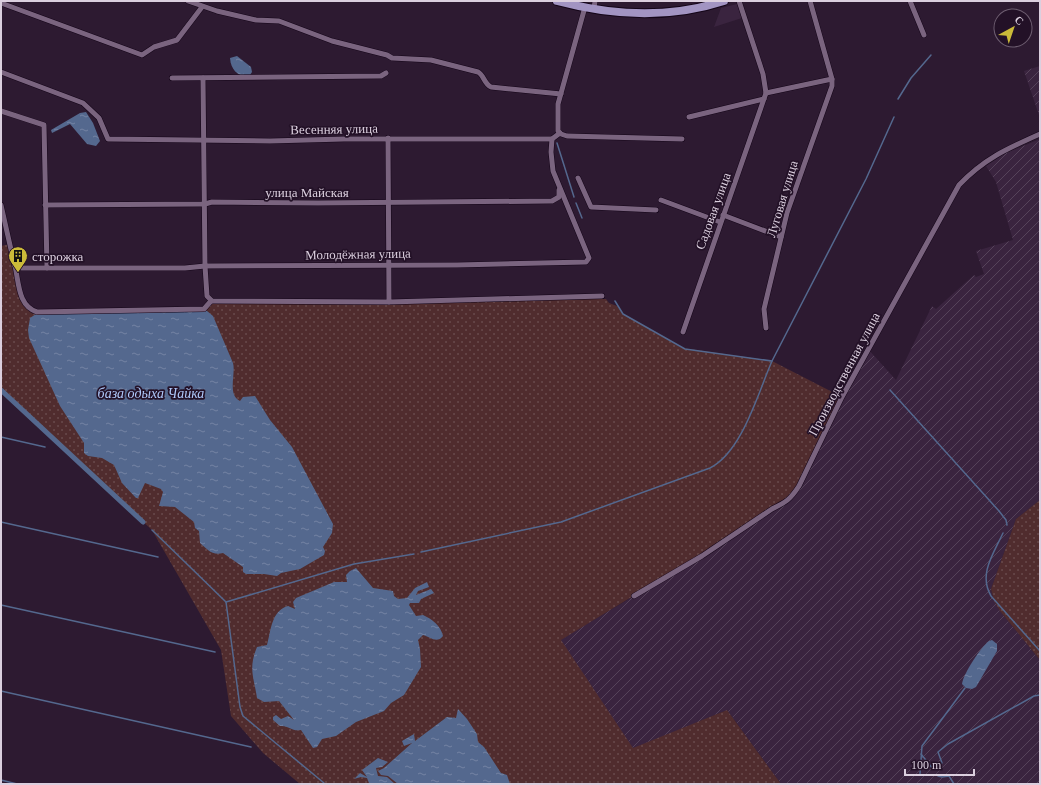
<svg xmlns="http://www.w3.org/2000/svg" width="1041" height="785" viewBox="0 0 1041 785" font-family="'Times New Roman',serif">
<defs>
<pattern id="industrial-furrows" width="10" height="10" patternUnits="userSpaceOnUse"><rect width="10" height="10" fill="#3a243f"/><path d="M-1 1l2-2M0 10L10 0M9 11l2-2" fill="none" stroke="#56435a"/></pattern>
<pattern id="grass-dots" width="8" height="8" patternUnits="userSpaceOnUse"><rect width="8" height="8" fill="#502c2e"/><path d="M2 2h.1M6 6h.1" fill="none" stroke="#694a4c" stroke-width="1.8" stroke-linecap="round"/></pattern>
<pattern id="water-ripples" width="26" height="14" patternUnits="userSpaceOnUse"><rect width="26" height="14" fill="#54688e"/><path d="M2 4q2-2 4 0t4 0M15 11q2-2 4 0t4 0" fill="none" stroke="#7483a3"/></pattern>
</defs>
<rect width="100%" height="100%" fill="#2d1a31"/>
<path fill="#3a243f" d="M737 4 742 18 714 27 721 8Z"/>
<g fill="url(#industrial-furrows)">
<path d="M1040 66V118L1024 71Z"/>
<path d="M1040 139V500L1016 519 991 589 994 601 1000 611 1040 660V784H781L727 710 633 749 560 640 634 596 772 509 868 349 896 380 932 306 936 309 974 275 976 277 984 274 976 251 1013 240 996 182 986 166 1006 153Z"/>
</g>
<g fill="url(#grass-dots)">
<path d="M10 244 23 302 33 311 204 309 211 301 389 302 606 299 609 303 617 306 623 314 682 348 772 361 842 397 799 486 784 504 561 640 633 748 727 710 781 784H300L263 753 231 716 221 650 152 530 1 390V246Z"/>
<path d="M1040 500V660L1000 611 994 601 991 589 1016 519Z"/>
</g>
<g fill="url(#water-ripples)">
<path d="M237 56 251 67 252 72 248 78C237 75 231 70 230 58Z"/>
<path d="M86 112 93 123 100 141 96 146 87 144 70 124 52 133 51 130 80 113Z"/>
<path d="M207 311 213 316 233 363C236 374 227 395 240 401L243 397 255 396 270 420 292 447 333 524 332 533 323 547 325 551 324 555 300 569 281 573 277 576 264 574H246L243 572V567L223 553C212 556 207 549 200 543L199 531 195 528 194 522 175 507 159 506 163 492 161 489 145 483 138 498H136L122 483 114 465 102 458 88 456 84 453V443L60 406 29 338 28 330 30 318 36 314Z"/>
<path d="M356 568 373 588 393 591 394 596 398 599 407 598 415 588 427 582 429 587 418 591 416 595 431 589 434 593 421 599 419 603H410L409 605 416 616 423 615C432 619 441 626 443 636 437 644 430 637 423 635L418 640 420 649 421 667 404 695 391 703 384 711 356 722 336 736 322 739 317 747 313 748 301 730C292 732 289 725 280 726L273 720V717L276 715 281 719 288 716 294 720 279 701 264 702 257 698C254 677 248 669 257 647L267 645C271 631 271 611 288 606L295 609 293 602 296 598 334 582H347L346 575 350 571Z"/>
<path d="M989 641 992 640 997 644V651L976 687 972 689 966 688 962 684C963 674 981 647 989 641Z"/>
<path d="M458 709 467 719 477 734 478 742 484 747 501 773 507 775 510 784H398L388 776 381 775 378 771 384 768 412 743 404 746 402 741 414 734 415 741 447 717 456 718Z"/>
<path d="M378 758 388 762 382 767 376 768 378 776 387 777 395 784 369 783 367 778 361 777 354 779 360 773 367 777 362 770Z"/>
</g>
<g fill="none" stroke-linecap="round" stroke-linejoin="round">
<g stroke="#54688e" stroke-width="1.5">
<path d="M898 99 911 78 931 55"/>
<path d="M557 143 574 197"/>
<path d="M576 203 582 218"/>
<path d="M772 361 866 179 894 117"/>
<path d="M890 390 999 511 1006 520 1007 525"/>
<path d="M1 437 45 447"/>
<path d="M1 522 158 557"/>
<path d="M152 530 226 602 240 707 243 716 324 783"/>
<path d="M1003 533C994 553 978 574 991 596L1040 651"/>
<path d="M421 552 561 522 710 468C742 452 758 393 772 361L685 349 623 314 615 301"/>
<path d="M226 602 354 564 414 554"/>
<path d="M1 605 215 652"/>
<path d="M1 691 251 747"/>
<path d="M921 754 933 769 942 763 938 752 948 744 1034 696 1040 695"/>
<path d="M920 774 922 746 965 688"/>
<path d="M938 776 942 777 949 776 954 784"/>
<path d="M1 780 17 784"/>
</g>
<path stroke="#54688e" stroke-width="5" d="M1 390 143 522"/>
<defs>
<g id="minor">
<path d="M188 1 217 11 256 20 279 21 332 41 387 55 392 58 431 60 478 72C484 75 484 84 491 87L561 94"/>
<path d="M910 1 924 35"/>
<path d="M1 3 142 55 154 47 177 40 202 7"/>
<path d="M585 7 558 104V131L561 134 567 136 682 139"/>
<path d="M594 9 595 1"/>
<path d="M1 72 83 103 99 118 108 139 270 141 344 139H552L560 133"/>
<path d="M172 78 381 76 386 73"/>
<path d="M203 78 205 266 207 296 212 301 389 302 602 296"/>
<path d="M766 93 832 79"/>
<path d="M1 111 44 125 47 268"/>
<path d="M689 117 764 99"/>
<path d="M388 138 389 302"/>
<path d="M578 178 591 207 656 210"/>
<path d="M661 200 720 222"/>
<path d="M1 205 14 263 15 266 22 268H185L205 266 457 265 586 262 589 258 553 171 551 152 552 139"/>
<path d="M45 205 205 204 212 202 318 203 552 201 559 197V190"/>
<path d="M723 215 781 237"/>
<path d="M15 266C19 283 18 306 37 312L204 309 211 301"/>
<path d="M766 328 764 309 787 213 832 86V79L810 1"/>
<path d="M683 332 766 93 763 74 739 1"/>
<path d="M634 596 702 556 772 509C786 502 790 500 799 486L842 397 959 185C984 159 1006 149 1040 134"/>
</g>
<path id="primary" d="M557 1C613 16 669 19 724 1"/>
</defs>
<use href="#minor" stroke="#140518" stroke-width="6"/>
<use href="#primary" stroke="#140518" stroke-width="10"/>
<use href="#minor" stroke="#7a647f" stroke-width="5"/>
<use href="#primary" stroke="#a294c2" stroke-width="8"/>
</g>
<defs>
<symbol id="building-pin" viewBox="-11 -11 22 30"><path d="M0 17L-7.5 6A9.5 9.5 0 1 1 7.5 6Z" fill="#cbba39" stroke="#231127"/><path d="M-4-6H4V6H1V3H-1V6H-4ZM-2.5-4.3h1.7v1.8h-1.7ZM.8-4.3h1.7v1.8H.8ZM-2.5-1h1.7V.8h-1.7ZM.8-1h1.7V.8H.8Z" fill="#111"/></symbol>
</defs>
<g fill-rule="evenodd">
<use href="#building-pin" x="7" y="245" width="22" height="30"/>
</g>
<g text-anchor="middle" dominant-baseline="central" stroke-width="3.5" stroke-linejoin="round" paint-order="stroke">
<g font-size="13" fill="#dbcfde" stroke="#231127">
<text transform="translate(334 129) rotate(-1)">Весенняя улица</text>
<text x="307" y="192">улица Майская</text>
<text transform="translate(782 199) rotate(-73)">Луговая улица</text>
<text transform="translate(713 211) rotate(-70)">Садовая улица</text>
<text transform="translate(358 254) rotate(-1)">Молодёжная улица</text>
<text transform="translate(844 374) rotate(-62)">Производственная улица</text>
</g>
<g font-size="13" fill="#dbcfde" stroke="#231127" text-anchor="start">
<text x="32" y="256">сторожка</text>
</g>
<g font-size="14" font-style="italic" fill="#aec8fa" stroke="#231127">
<text x="151" y="393">база одыха Чайка</text>
</g>
</g>
<rect width="1041" height="785" fill="none" stroke="#dbcfde" stroke-width="4"/>
<g transform="translate(1013 28) rotate(40)"><circle r="19" fill="#231127" stroke="#6d5d70"/>
<path d="M0-3L7 15L0 10L-7 15Z" fill="#cbba39"/>
<text y="-6" font-size="11" font-weight="bold" text-anchor="middle" fill="#dbcfde">С</text>
</g>
<path d="M905 769v6h69v-6" fill="none" stroke="#dbcfde" stroke-width="2"/>
<text x="911" y="769" font-size="12" fill="#dbcfde" stroke="#231127" stroke-width="3" paint-order="stroke">100 m</text>
</svg>
